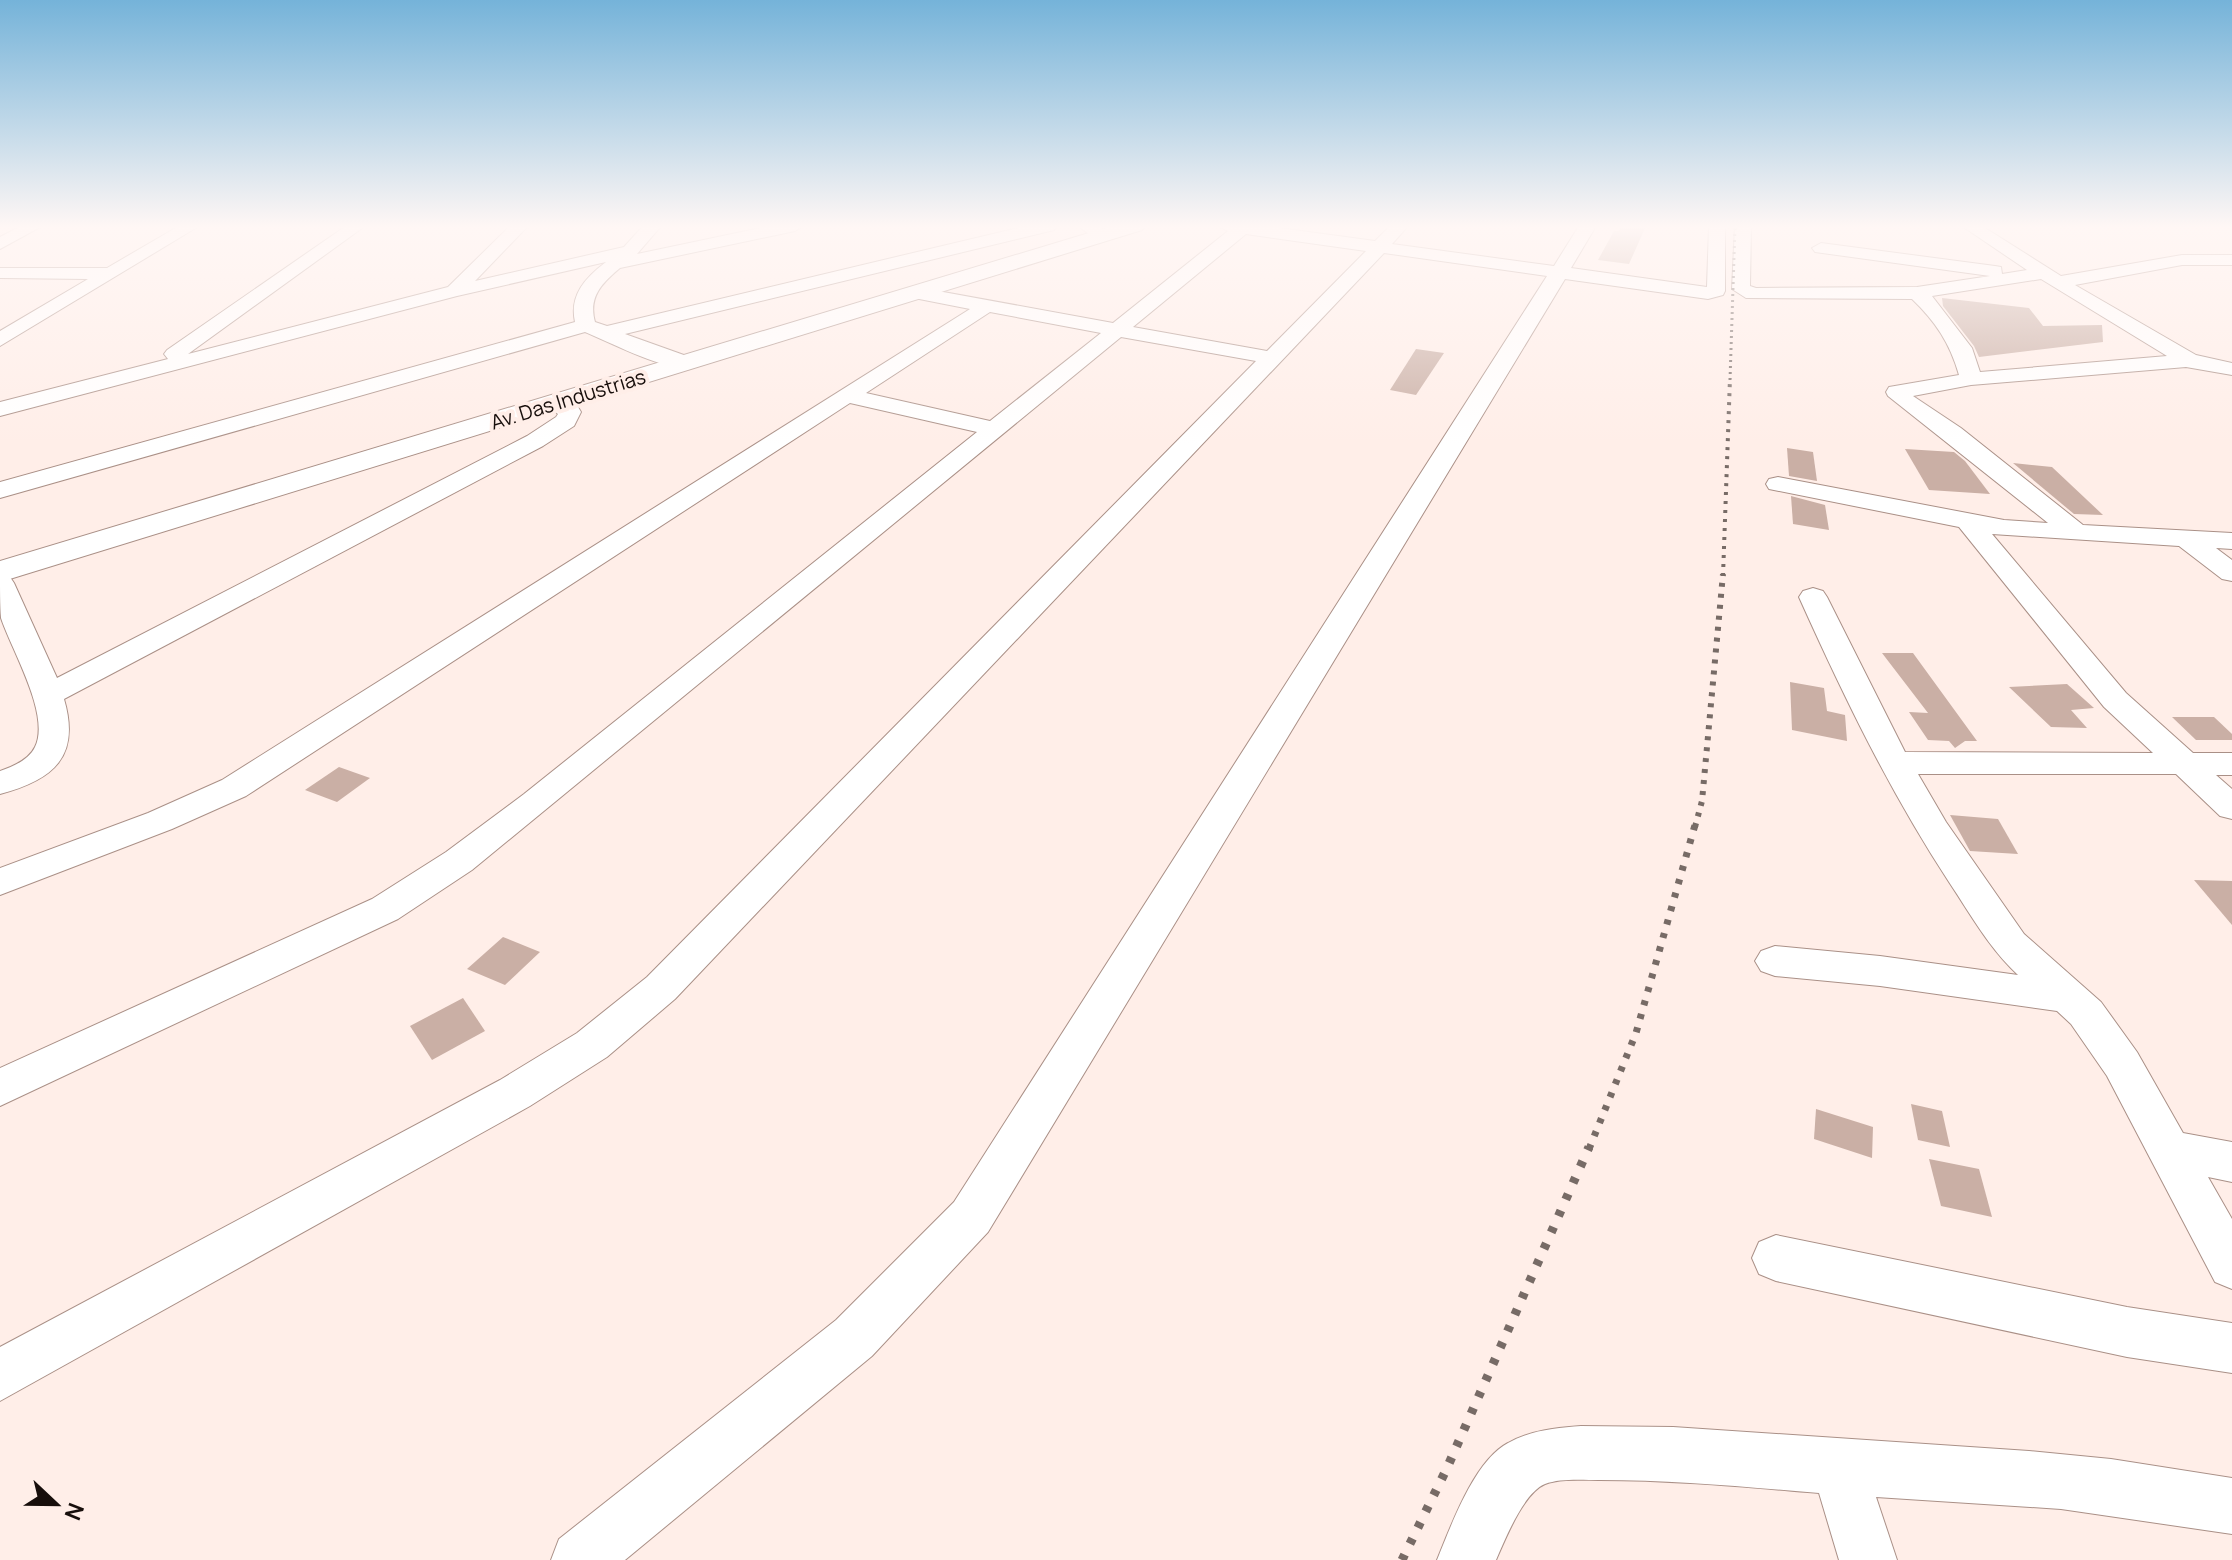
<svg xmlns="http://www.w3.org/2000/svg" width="2232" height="1560" viewBox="0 0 2232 1560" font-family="Manrope,sans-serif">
<rect width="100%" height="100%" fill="#ffeee8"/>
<g fill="#caafa5">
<path d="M1622 226H1646L1629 264 1598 260 1614 231H1619Z"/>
<path d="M1942 298 2029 308 2043 326 2102 325 2103 342 1979 357 1974 346 1943 306Z"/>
<path d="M1416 349 1444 353 1416 395 1390 390Z"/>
<path d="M1787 448 1813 452 1817 481 1789 476Z"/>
<path d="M1905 449 1954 452 1965 461 1990 494 1929 490Z"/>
<path d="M2013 463 2052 467 2103 515 2074 514Z"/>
<path d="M1791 496 1825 505 1829 530 1793 524Z"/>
<path d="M1882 653H1913L1977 741H1965L1955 748 1949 741 1928 740 1909 712 1928 713Z"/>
<path d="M1790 682 1824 688 1827 711 1845 715 1847 741 1792 730Z"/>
<path d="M2067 684 2094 708 2071 710 2087 728 2051 727 2009 687Z"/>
<path d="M2172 717H2214L2232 734V740H2196Z"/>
<path d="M339 767 370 778 337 802 305 790Z"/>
<path d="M1950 815 1998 819 2018 854 1970 851Z"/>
<path d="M2194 880 2232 881V925Z"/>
<path d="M503 937 540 952 505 985 467 969Z"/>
<path d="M463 998 485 1031 432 1060 410 1026Z"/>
<path d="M1911 1104 1942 1111 1950 1147 1918 1140Z"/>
<path d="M1816 1109 1873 1127 1872 1158 1814 1139Z"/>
<path d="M1929 1159 1979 1169 1992 1217 1941 1206Z"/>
</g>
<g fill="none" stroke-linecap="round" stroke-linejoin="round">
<defs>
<g id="minor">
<path d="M21 226H42L0 249V237Z"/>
<path d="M179 226H199L0 346V331L88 279 0 278V268H107Z"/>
<path d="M346 226H365L188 354 448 287 510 226H528L475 281 624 247 643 226H661L637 254 770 226H803L795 231 620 268C602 283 588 297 595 322L607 326 1026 226H1056L1054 230 625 334 695 359 699 363 695 367C669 374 610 342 585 332L0 498V482L575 322C569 295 586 277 606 262L457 296 0 416V402L168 359 164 354 167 350Z"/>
<path d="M1079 226H1099L1111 236 1108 240H1096Z"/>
<path d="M1218 226H1264L1375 241 1390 226H1408L1392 244 1554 266 1579 226H1596L1571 268 1707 287 1709 226H1725V291L1723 295 1708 299 1565 279 988 1232 872 1356 625 1560H551L559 1539 836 1320 954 1202 1547 276 1384 253 675 999 607 1057 530 1106 0 1401V1347L500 1080 577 1033 647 977 1256 361 1121 337 472 870 398 919 0 1106V1068L372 899 446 852 524 794 977 432 850 403 246 796 172 829 0 895V868L148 813 222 780 970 309 909 297 907 293 909 289 916 287 1113 323 1228 231ZM1246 234 1366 251 1267 351 1133 327ZM990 312 1101 333 990 421 866 393Z"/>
<path d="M1735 226H1751L1750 286 1756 288 1917 287 1990 276 1815 252 1812 248 1821 243 1995 266 2001 267 2002 274 2027 270 1962 226H1982L2061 276 2182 255H2232V265H2182L2075 285 2196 355 2232 363V375L2186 367 1971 385 1913 396 1961 428 2083 525 2232 533V549L2216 548 2232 560V581L2222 579 2179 546 1992 534 2126 693 2193 753H2232V775H2216L2232 789V819L2220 816 2176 774H1918L1946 822 2024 934 2101 1002 2137 1052 2183 1133 2232 1142V1182L2208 1177 2232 1219V1289L2215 1282 2107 1076 2071 1024 2057 1011 1880 986 1775 976 1761 971 1755 961 1761 951 1775 946 1880 956 2018 975C1989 948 1971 915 1949 882 1889 790 1844 697 1799 597L1803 591 1813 588 1823 591 1827 597 1905 752 2153 753 2104 707 1959 527 1769 489 1766 484 1769 479 1778 477 2004 520 2048 523 1888 396 1886 392 1889 387 1959 375C1950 343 1935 321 1912 299L1746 298 1732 289ZM2041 279 2167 356 1980 372 1972 348 1932 296Z"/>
<path d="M555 396 578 407 581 412 574 426 543 446 64 699C81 757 53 780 0 794V771C12 767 29 760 35 747 51 715 11 649 1 618 0 605 0 588 0 575L10 577 14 583 57 678 527 436 556 417 558 414 544 403Z"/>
<path d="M1776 1235 2127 1307 2232 1323V1373L2127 1357 1776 1281 1759 1274 1752 1258 1759 1242Z"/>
<path d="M1581 1426 1673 1427 2029 1451 2111 1459 2232 1478V1534L2061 1509 1876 1497 1897 1560H1839L1819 1493C1746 1487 1673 1480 1600 1480 1583 1480 1560 1478 1545 1484 1523 1493 1505 1540 1496 1560H1437C1451 1526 1474 1461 1508 1443 1531 1430 1556 1428 1581 1426Z"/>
</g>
<path id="major" d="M1112 226H1145L1142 230 0 582V561Z"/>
</defs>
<use href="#minor" stroke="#aa9087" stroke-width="2"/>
<use href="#major" stroke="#aa9087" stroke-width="2"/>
<use href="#minor" fill="#fff" fill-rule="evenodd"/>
<use href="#major" fill="#fff" fill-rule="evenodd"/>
<path stroke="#776b66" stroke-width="3" stroke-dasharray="2 4" stroke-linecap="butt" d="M1730 380 1735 226"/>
<path stroke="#776b66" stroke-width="4" stroke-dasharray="3 6" stroke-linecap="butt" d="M1723 576 1730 378"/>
<path stroke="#776b66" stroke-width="6" stroke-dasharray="4 7" stroke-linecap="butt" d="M1695 827 1702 801 1723 574"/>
<path stroke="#776b66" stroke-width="7" stroke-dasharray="5 9" stroke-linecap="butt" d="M1589 1149 1636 1033 1695 825"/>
<path stroke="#776b66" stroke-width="9" stroke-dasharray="6 12" stroke-linecap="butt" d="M1402 1560 1447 1468 1589 1147"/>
</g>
<linearGradient id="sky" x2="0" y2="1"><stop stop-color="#75b3d9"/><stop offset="0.51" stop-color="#fff7f5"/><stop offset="1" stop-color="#fff7f5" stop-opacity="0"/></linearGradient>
<rect width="2232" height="445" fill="url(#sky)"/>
<g text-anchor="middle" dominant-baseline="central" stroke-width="8" stroke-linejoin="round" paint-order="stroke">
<g font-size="20" fill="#170e0b" stroke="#ffeee8">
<text transform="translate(568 399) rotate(-17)">Av. Das Industrias</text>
</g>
</g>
<g transform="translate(56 1504) rotate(112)" stroke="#ffeee8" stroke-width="6" paint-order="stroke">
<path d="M0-6L14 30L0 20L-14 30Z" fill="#170e0b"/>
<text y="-12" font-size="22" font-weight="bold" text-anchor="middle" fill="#170e0b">N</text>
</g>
</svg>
